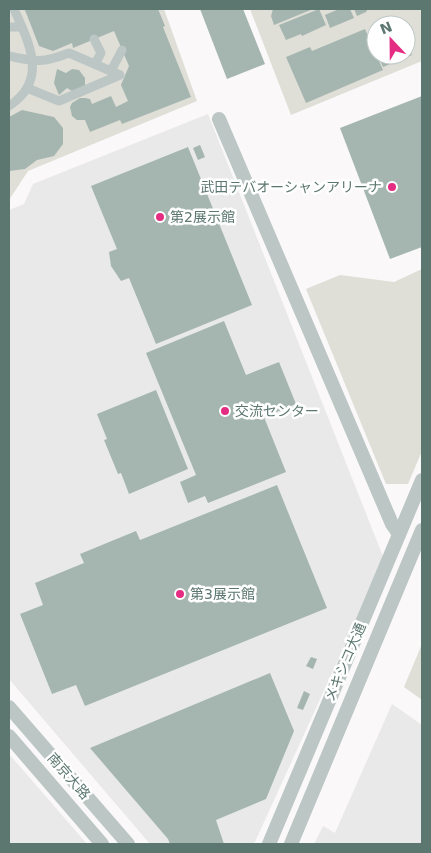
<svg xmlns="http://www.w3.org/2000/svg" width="431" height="853" viewBox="0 0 431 853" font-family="'DejaVu Sans','Noto Sans JP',sans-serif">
<rect width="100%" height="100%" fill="#faf8f8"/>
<g fill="#e8e9e8">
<path d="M208 114 384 559 254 844H150L9 679V210L24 204 33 184Z"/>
<path d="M392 704 422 725V844H314L323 826 335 833Z"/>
<path d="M9 754 87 844H9Z"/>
</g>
<g fill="#dfded7" fill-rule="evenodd">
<path d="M9 9H164L197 101 28 171 9 200Z"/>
<path d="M250 9H422V61L291 115ZM376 25H406V55H376Z"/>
<path d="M422 269V451L408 484H386L306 289 340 275 394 282Z"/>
<path d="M422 644V700L404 687Z"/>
</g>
<g fill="#a5b6b1">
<path d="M29 9H158L165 26 163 27 191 97 122 124 120 120 90 132 85 120H77L72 116 70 107 72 103 80 98H85L90 99 92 104 111 96 116 107 128 101 121 85 129 66 114 31 73 48 72 43 53 51 39 46 25 10Z"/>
<path d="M200 9H243L265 64 227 79Z"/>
<path d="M273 9H313L274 25 271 16Z"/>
<path d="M319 9 326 25 302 36 301 34 286 40 279 25Z"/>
<path d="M339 9H350L354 18 330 28 325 15Z"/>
<path d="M354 9H368L366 12 357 16Z"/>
<path d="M365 29 383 70 306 103 286 57 310 47 312 51Z"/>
<path d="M407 45 412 55 383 67 379 58 385 55H406V46Z"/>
<path d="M57 69 66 73 72 69 79 70 85 78V85L82 88 72 91 67 88 59 95 54 83Z"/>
<path d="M422 96V247L390 259 340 128Z"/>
<path d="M22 110 54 117 63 128V144L54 156 37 160 25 169 9 171V117Z"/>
<path d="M200 145 205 157 198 160 193 148Z"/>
<path d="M188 147 252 305 156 344 129 278 121 281 111 266 109 252 117 249 91 186Z"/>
<path d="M224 321 246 375 279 362 296 404 264 417 286 472 208 503 205 496 188 503 180 482 196 475 146 353Z"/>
<path d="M156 390 188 469 129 494 121 473 118 474 104 440 107 439 97 414Z"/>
<path d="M277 485 327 608 85 706 76 685 52 694 20 614 43 605 35 583 84 563 80 554 136 531 140 540Z"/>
<path d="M311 657 317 659 313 669 306 666Z"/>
<path d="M270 673 294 731 266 799 216 820 224 844H170L168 839 90 748Z"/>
<path d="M304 691 310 694 303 710 297 708Z"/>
</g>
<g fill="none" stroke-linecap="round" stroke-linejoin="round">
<g stroke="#bcc6c4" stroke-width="9">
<path d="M9 27H22"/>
<path d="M94 39 101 53 95 64"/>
<path d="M9 56C36 62 43 63 69 53L120 75 59 101 27 88"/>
<path d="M111 71 122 50"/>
<path d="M9 106C49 80 29 43 14 9"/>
</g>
<g stroke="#bcc6c4" stroke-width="14">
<path d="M219 119 392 524 399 534"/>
<path d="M9 707 128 844"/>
<path d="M9 736 102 844"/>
<path d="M269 844 422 480"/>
<path d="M291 844 422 530"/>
</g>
</g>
<g fill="#e42d82" stroke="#fff" stroke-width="2">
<circle cx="392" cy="187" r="5"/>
<circle cx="160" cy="217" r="5"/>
<circle cx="225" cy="411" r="5"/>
<circle cx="180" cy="594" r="5"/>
</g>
<g text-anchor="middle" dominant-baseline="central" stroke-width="5" stroke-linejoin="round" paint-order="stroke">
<g font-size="14" fill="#5c7770" stroke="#fff" text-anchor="start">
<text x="382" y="187" text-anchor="end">武田テバオーシャンアリーナ</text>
<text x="170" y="217">第2展示館</text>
<text x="235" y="411">交流センター</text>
<text x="190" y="594">第3展示館</text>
</g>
<g font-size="14" fill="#5c7770" stroke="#fff">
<text transform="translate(345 662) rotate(-67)">メキシコ大通</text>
<text transform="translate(69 776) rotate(49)">南京大路</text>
</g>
</g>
<rect width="431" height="853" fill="none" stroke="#5c7770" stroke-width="20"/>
<g transform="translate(391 40) rotate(338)"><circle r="24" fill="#ffffff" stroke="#bec9c6"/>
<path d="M0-4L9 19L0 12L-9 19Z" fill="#e42d82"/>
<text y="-8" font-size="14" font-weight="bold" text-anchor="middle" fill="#5c7770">N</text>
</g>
</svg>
